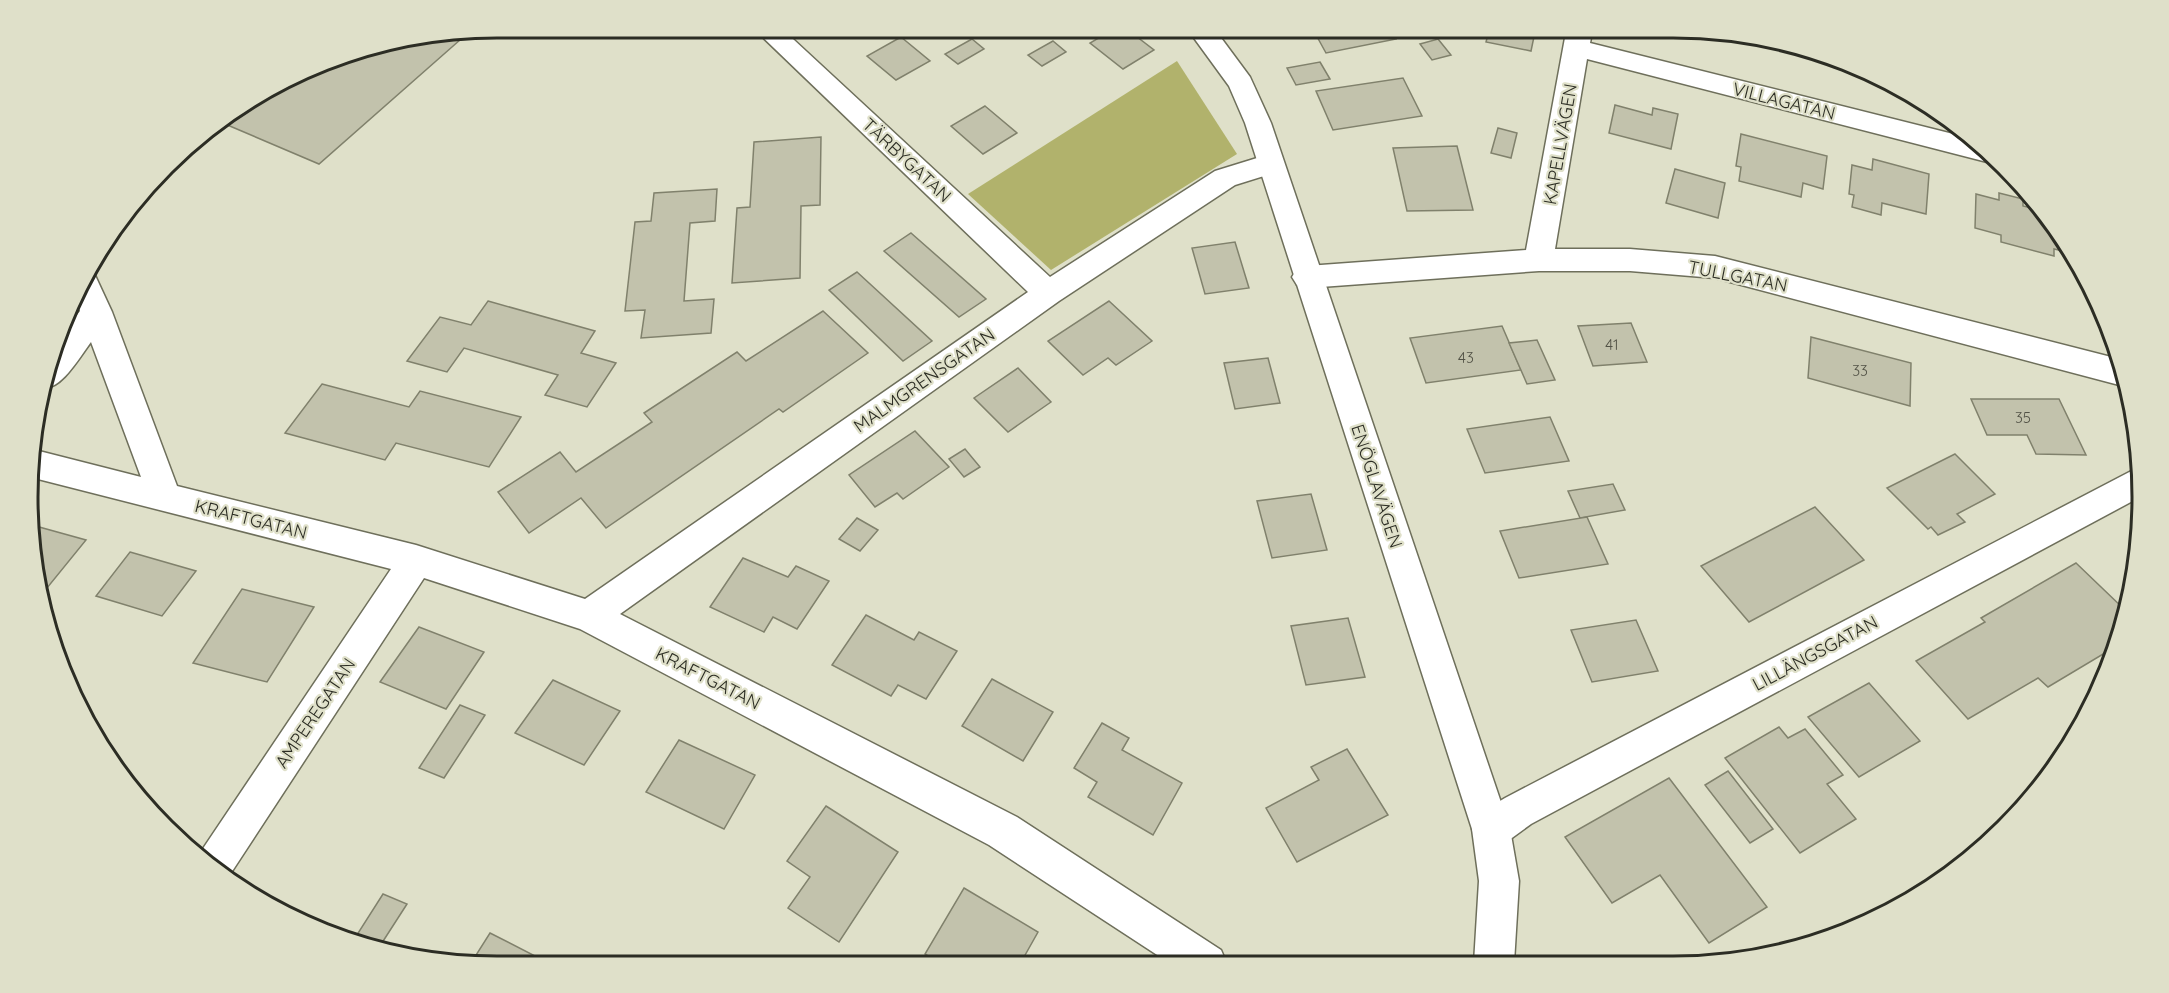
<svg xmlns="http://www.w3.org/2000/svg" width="2169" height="993" viewBox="0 0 2169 993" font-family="Quicksand,sans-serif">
<rect width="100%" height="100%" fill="#dfe0c9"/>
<path fill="#b1b26c" d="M1177 61 1237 154 1051 270 968 194Z"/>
<g fill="#c2c2ac" stroke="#80816c" stroke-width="1.5">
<path d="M1117 27H1124L1154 50 1123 69 1090 43Z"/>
<path d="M1341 27H1389L1396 39 1326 53 1315 33Z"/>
<path d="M1490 27H1536L1531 51 1486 42Z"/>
<path d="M469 32 319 164 218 121 262 90 345 52Z"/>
<path d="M901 37 930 61 896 80 867 56Z"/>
<path d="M972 39 984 49 958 64 945 54Z"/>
<path d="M1438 39 1451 55 1432 60 1420 44Z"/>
<path d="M1053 41 1066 52 1042 66 1028 55Z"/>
<path d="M1792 44 1823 54V60L1792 54Z"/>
<path d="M1320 62 1330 79 1296 85 1287 68Z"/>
<path d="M1403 78 1422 116 1333 130 1316 91Z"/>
<path d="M1615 105 1652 115 1653 108 1678 114 1671 149 1609 133Z"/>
<path d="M985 106 1017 133 983 154 951 126Z"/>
<path d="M1498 128 1517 133 1511 158 1491 153Z"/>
<path d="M1741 134 1827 156 1823 189 1803 183 1801 197 1739 181 1741 167 1736 166Z"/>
<path d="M821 137 820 205 801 206 800 278 732 283 737 208 750 207 754 142Z"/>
<path d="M1457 146 1473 210 1407 211 1393 148Z"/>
<path d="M1873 159 1929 174 1926 214 1882 203 1881 215 1852 207 1854 195 1849 194 1852 165 1872 170Z"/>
<path d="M1675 169 1725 183 1718 218 1666 203Z"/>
<path d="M717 189 715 221 690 223 684 301 714 299 711 333 641 338 645 310 625 311 635 222 651 221 654 193Z"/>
<path d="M1999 193 2023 199V206L2043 211 2063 235 2072 253 2054 249V256L2001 242V235L1975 228 1976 194 1999 200Z"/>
<path d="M911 233 986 299 959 317 884 251Z"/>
<path d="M1235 242 1249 288 1205 294 1192 248Z"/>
<path d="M857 272 932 341 903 361 829 290Z"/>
<path d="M488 301 595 331 581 353 616 363 587 407 545 395 558 375 464 348 447 372 407 361 440 317 471 325Z"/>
<path d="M1109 301 1152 341 1116 365 1108 358 1083 375 1048 341Z"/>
<path d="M823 311 868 353 783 412 779 409 606 528 581 498 529 533 498 492 560 452 576 472 652 422 644 413 737 352 746 361Z"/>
<path d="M1631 323 1647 362 1593 366 1578 326Z"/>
<path d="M1502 326 1521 370 1426 383 1410 338Z"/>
<path d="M1811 337 1911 363 1910 406 1808 378Z"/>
<path d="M1537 340 1555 380 1527 384 1509 343Z"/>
<path d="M1268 358 1280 403 1235 409 1224 363Z"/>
<path d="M1018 368 1051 402 1008 432 974 398Z"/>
<path d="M322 384 409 407 420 391 521 417 489 467 396 443 385 460 285 433Z"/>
<path d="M1971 399H2059L2086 455 2036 454 2027 435H1987Z"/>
<path d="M1550 417 1569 461 1485 473 1467 429Z"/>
<path d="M915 431 949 467 903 499 897 493 875 507 849 475Z"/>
<path d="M965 449 980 467 964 477 949 459Z"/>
<path d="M1955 454 1995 494 1957 514 1965 522 1938 535 1931 527 1928 529 1887 488Z"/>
<path d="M1613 484 1625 510 1580 518 1568 491Z"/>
<path d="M1311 494 1327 550 1272 558 1257 501Z"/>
<path d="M1815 507 1864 560 1749 622 1701 566Z"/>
<path d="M1587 517 1608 564 1519 578 1500 531Z"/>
<path d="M857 518 878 530 860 551 839 539Z"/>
<path d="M32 525 86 540 47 588 37 586 31 558Z"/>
<path d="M130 552 196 571 162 616 96 596Z"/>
<path d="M743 558 788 577 796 566 829 581 797 629 773 617 764 632 710 607Z"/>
<path d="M2076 563 2126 611 2115 647 2048 687 2038 678 1968 719 1916 661 1985 622 1981 618Z"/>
<path d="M242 589 314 607 267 682 193 663Z"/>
<path d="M866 615 914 640 919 632 957 651 926 699 898 685 891 696 832 665Z"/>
<path d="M1348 618 1365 677 1306 685 1291 626Z"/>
<path d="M1636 620 1658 671 1592 682 1571 630Z"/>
<path d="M419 627 484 652 446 709 380 682Z"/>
<path d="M992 679 1053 712 1023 761 962 726Z"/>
<path d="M553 680 620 711 584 765 515 733Z"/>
<path d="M1869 683 1920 741 1859 777 1808 717Z"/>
<path d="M460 705 485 715 444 778 419 768Z"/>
<path d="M1102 723 1129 738 1122 750 1182 783 1153 835 1088 797 1097 782 1074 768Z"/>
<path d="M1779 727 1788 738 1805 729 1843 775 1827 784 1856 819 1800 853 1725 758Z"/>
<path d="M679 740 755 775 724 829 646 792Z"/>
<path d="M1347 749 1388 815 1297 862 1266 808 1319 780 1311 767Z"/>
<path d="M1728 771 1773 829 1750 843 1705 785Z"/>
<path d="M1669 778 1767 907 1709 943 1660 875 1612 903 1565 837Z"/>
<path d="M826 806 898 852 839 942 788 908 810 877 787 861Z"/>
<path d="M964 888 1038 932 1020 964 942 965 925 954Z"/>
<path d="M383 894 407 904 378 949 353 941Z"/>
<path d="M297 911 350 937 349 940 317 930 293 915Z"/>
<path d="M490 933 539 958 534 966 471 963Z"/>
</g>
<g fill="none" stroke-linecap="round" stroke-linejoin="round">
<defs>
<g id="minor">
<path d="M752 27H780L1050 277 1215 171 1270 154 1280 157 1284 164 1280 171 1235 185 1059 301 620 614 1017 817 1221 950 1227 964H1171L989 845 580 629 424 578 229 876 198 856 391 569 34 478 35 450 141 477 91 342C81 355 60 392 43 387L63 333 80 311 76 299 87 269 93 271 112 312 177 486 416 545 585 599 1028 292Z"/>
<path d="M1567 27H1593L1590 43 1973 139 1999 160 1991 163 1587 59 1555 249H1630L1715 256 2119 359 2127 384 2123 386 1715 278 1630 271H1539L1307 288 1297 285 1292 277 1297 269 1307 266 1526 250Z"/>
<path d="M2139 467 2142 496 1531 824 1505 843 1491 848 1477 843 1472 829 1477 815 1505 798Z"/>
</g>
<path id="tertiary" d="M1186 27H1213L1250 77 1271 123 1510 829 1519 881 1514 963H1474L1479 881 1472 829 1245 123 1229 86Z"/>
</defs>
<use href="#minor" stroke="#6e6f5b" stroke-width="3"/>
<use href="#tertiary" stroke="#6e6f5b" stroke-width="3"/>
<use href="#minor" fill="#fff" fill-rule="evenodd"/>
<use href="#tertiary" fill="#fff" fill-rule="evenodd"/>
</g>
<g text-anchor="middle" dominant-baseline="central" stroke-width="4.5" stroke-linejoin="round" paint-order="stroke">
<g font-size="15" fill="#525246">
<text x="1612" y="344">41</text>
<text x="1466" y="357">43</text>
<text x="1860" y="370">33</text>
<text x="2023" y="417">35</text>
</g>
<g font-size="18" fill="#2c2d24" stroke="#dfe0c9">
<text transform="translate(1784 101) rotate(14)">VILLAGATAN</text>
<text transform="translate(1560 144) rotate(-80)">KAPELLVÄGEN</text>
<text transform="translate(907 160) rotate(43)">TÄRBYGATAN</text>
<text transform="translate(1738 276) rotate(11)">TULLGATAN</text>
<text transform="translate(924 380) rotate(-35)">MALMGRENSGATAN</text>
<text transform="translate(1377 486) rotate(72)">ENÖGLAVÄGEN</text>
<text transform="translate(251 519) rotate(14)">KRAFTGATAN</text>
<text transform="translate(1815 653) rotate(-28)">LILLÄNGSGATAN</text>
<text transform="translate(708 678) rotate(27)">KRAFTGATAN</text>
<text transform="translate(315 713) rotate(-56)">AMPEREGATAN</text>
</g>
</g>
<path d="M0 0H2169V993H0ZM497 38H1673A459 459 0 0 1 2132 497V497A459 459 0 0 1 1673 956H497A459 459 0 0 1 38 497V497A459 459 0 0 1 497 38Z" fill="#dfe0c9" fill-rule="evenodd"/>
<path fill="none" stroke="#2c2d24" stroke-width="3" d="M497 38H1673A459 459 0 0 1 2132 497V497A459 459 0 0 1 1673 956H497A459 459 0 0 1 38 497V497A459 459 0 0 1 497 38Z"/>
</svg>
